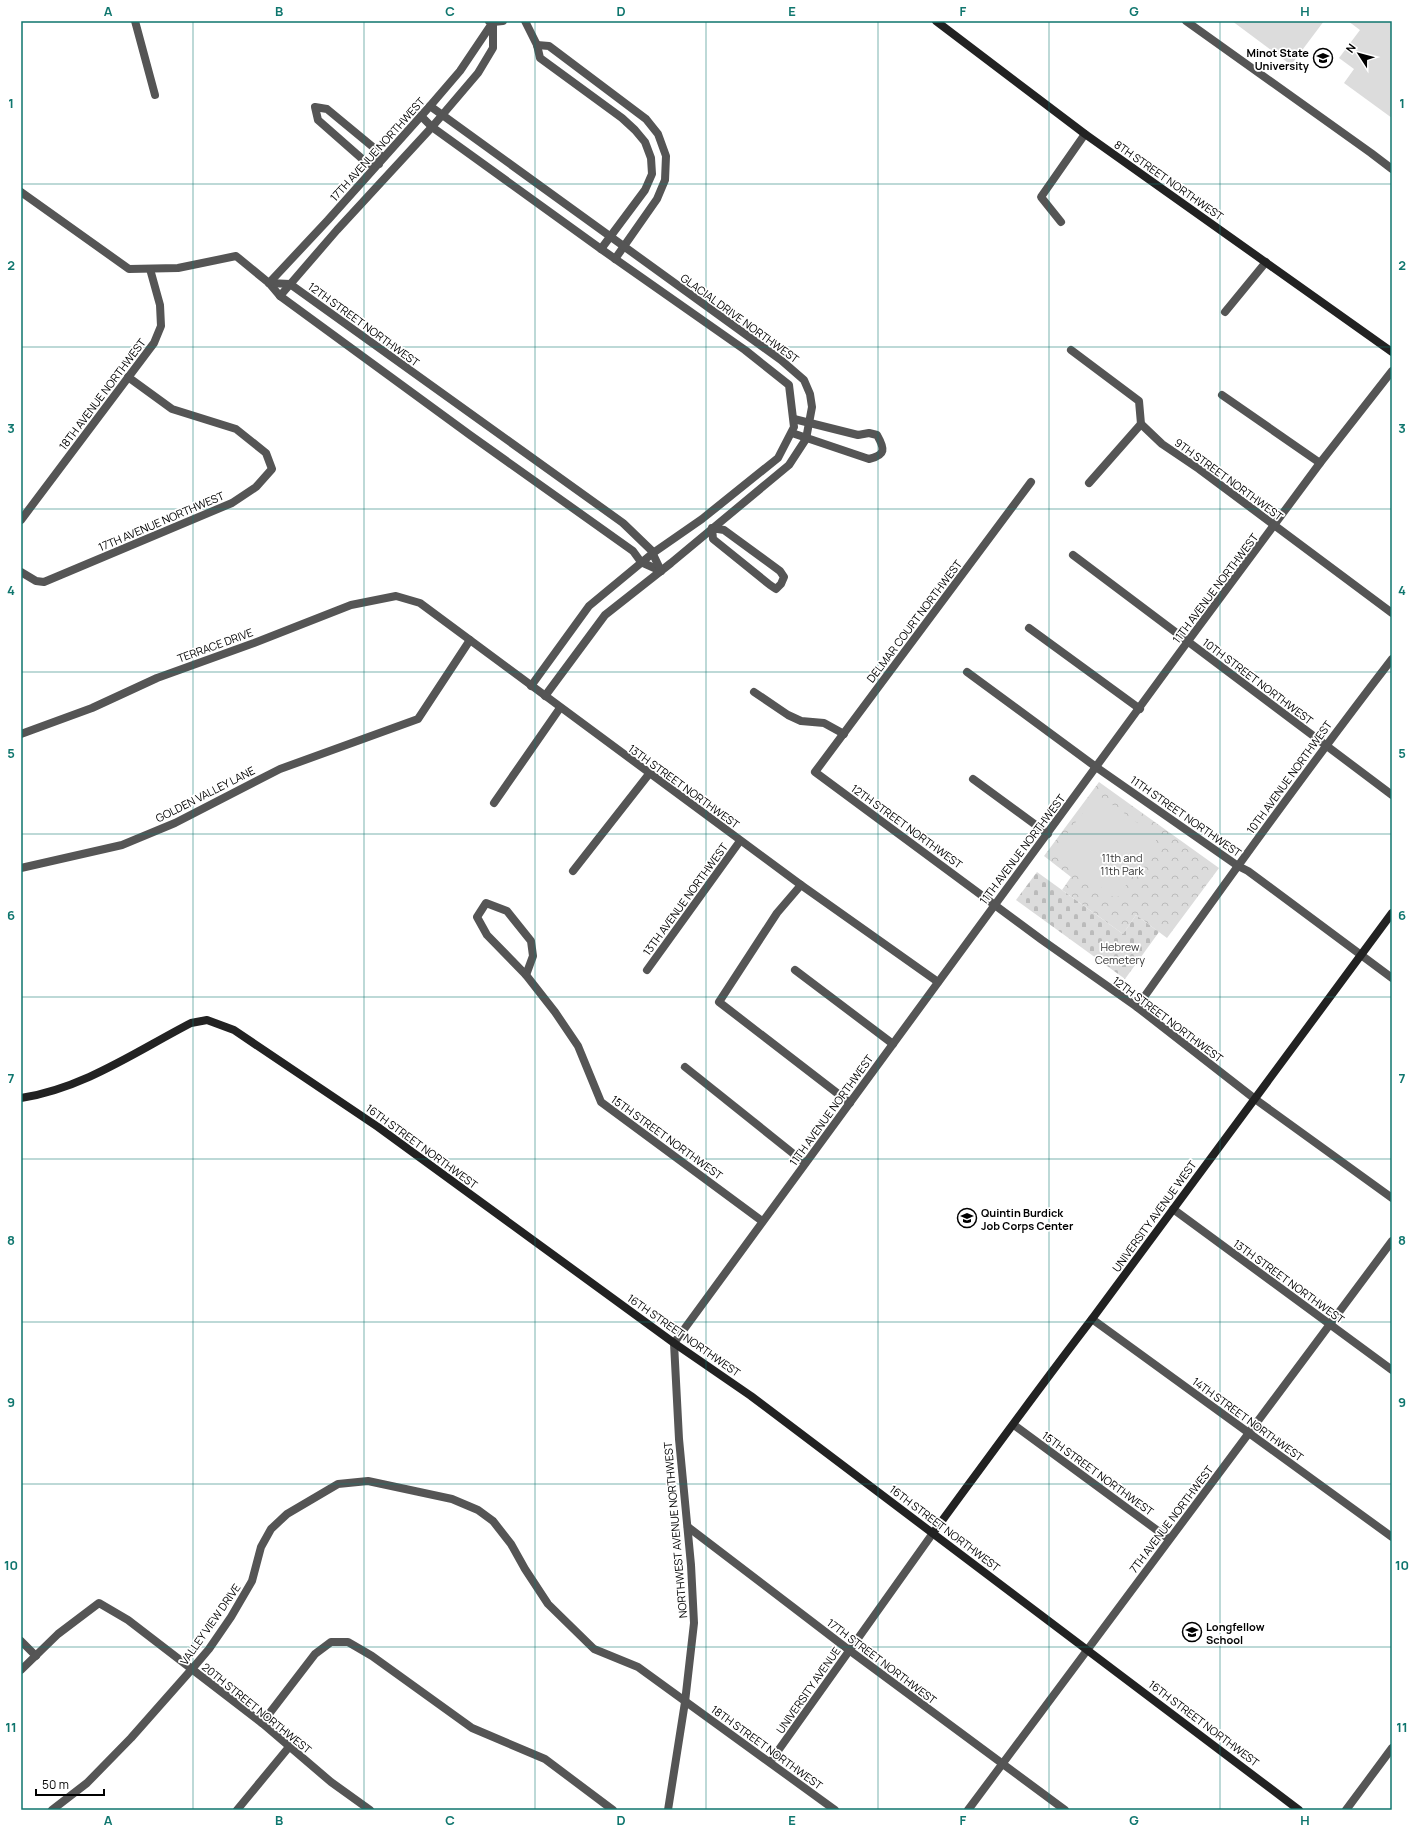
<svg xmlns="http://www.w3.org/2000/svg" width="1413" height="1831" viewBox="0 0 1413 1831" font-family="Manrope,sans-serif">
<defs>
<pattern id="forest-crowns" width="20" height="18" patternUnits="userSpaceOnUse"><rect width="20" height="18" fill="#dcdcdc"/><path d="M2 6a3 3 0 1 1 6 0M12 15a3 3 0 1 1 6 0" fill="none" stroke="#bbb"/></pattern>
<pattern id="cemetery-stones" width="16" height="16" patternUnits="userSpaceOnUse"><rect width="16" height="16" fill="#dcdcdc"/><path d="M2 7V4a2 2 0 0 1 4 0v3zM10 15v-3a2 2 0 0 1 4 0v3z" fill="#bbb"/></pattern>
</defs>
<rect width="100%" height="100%" fill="#fff"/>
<path fill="url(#forest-crowns)" d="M1099 782 1219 868 1167 938 1136 915 1123 934 1062 890 1071 877 1044 856Z"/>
<path fill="url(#cemetery-stones)" d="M1037 872 1123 934 1136 915 1159 932 1125 979 1016 900Z"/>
<g fill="#dcdcdc">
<path d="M1232 21H1324L1291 65Z"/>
<path d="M1348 21H1392V118L1344 83 1354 69 1339 58 1360 30Z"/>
<path d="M1097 794 1156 836V843L1116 899 1054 851Z"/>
</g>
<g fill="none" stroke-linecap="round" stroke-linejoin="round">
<g stroke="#555" stroke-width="8">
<path d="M135 21 155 95"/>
<path d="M489 21 493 22 503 21"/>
<path d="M525 21 537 45 540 58 622 118 635 130 645 142 651 158 652 174 645 190 601 249"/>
<path d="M1186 21 1371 153 1392 169"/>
<path d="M537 45 549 46 646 119 658 134 666 156 665 180 657 199 615 259"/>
<path d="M430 106 781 360 804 380 810 394 812 407 806 439 789 465 671 563 605 615 545 696"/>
<path d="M315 107 327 109 379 152V164H368L318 120Z"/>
<path d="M421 116 432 127 601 249 745 350 789 385 794 427 778 458 702 519 653 553 589 606 531 686"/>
<path d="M21 192 129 269 178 268 236 256 269 283 280 296 470 435 633 551 641 562 661 571"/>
<path d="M1061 222 1041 197 1085 134"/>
<path d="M269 283 290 284 623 523 651 550 661 571"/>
<path d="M269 283 328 220 430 106 460 71 493 22"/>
<path d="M280 296 337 230 432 127 478 73 493 48V22"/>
<path d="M1225 312 1266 262"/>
<path d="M1071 350 1139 401 1141 424 1162 444 1199 469 1392 613"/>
<path d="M1222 395 1320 463"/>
<path d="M792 433 869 459C886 455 885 449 877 435L869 433 858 435 794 419"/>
<path d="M1031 482 815 772 1042 940 1137 1007 1255 1099 1392 1198"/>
<path d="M1089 483 1141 424"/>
<path d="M21 520 154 343 161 326 160 305 150 269"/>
<path d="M712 528 724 530 780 571 784 577 781 584 776 589 770 585 713 539Z"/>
<path d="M1073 555 1392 795"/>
<path d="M21 572 36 581 44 582 232 503 256 487 272 469 266 453 236 429 172 409 128 377"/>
<path d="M1029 628 1140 709"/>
<path d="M967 672 1096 767 1238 866 1248 871 1392 978"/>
<path d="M754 692 788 715 801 721 824 723 844 734"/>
<path d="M21 734 92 708 157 678 254 643 351 605 396 596 420 603 801 885 938 982"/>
<path d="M973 779 1048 834"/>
<path d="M494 803 560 708"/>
<path d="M21 868 122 845 175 823 280 769 418 719 470 640"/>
<path d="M573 871 649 774"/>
<path d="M801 885 777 913 719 1002 850 1103"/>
<path d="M486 903 507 911 531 941 533 956 526 975 487 935 477 917Z"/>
<path d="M647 970 740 841"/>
<path d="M795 970 893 1044"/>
<path d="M526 975 555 1012 578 1046 601 1102 762 1221"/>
<path d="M1137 1007C1220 890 1304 773 1392 659"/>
<path d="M685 1067 805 1163"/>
<path d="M1173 1209 1392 1370"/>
<path d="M1092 1319 1392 1537"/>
<path d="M1014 1425 1169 1539"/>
<path d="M688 1527 849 1650 1065 1810"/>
<path d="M21 1641 36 1656"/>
<path d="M21 1670 58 1634 99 1603 128 1620 262 1723 331 1782 370 1810"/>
<path d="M262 1723 315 1654 331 1642H348L372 1656 472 1728 545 1759 613 1810"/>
<path d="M770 1762 933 1533"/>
<path d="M52 1810 87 1783 131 1738 192 1669 209 1649 231 1617 252 1581 261 1547 271 1529 287 1514 338 1484 368 1481 452 1499 478 1510 493 1521 511 1544 525 1569 548 1604 594 1649 638 1667 835 1810"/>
<path d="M237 1810 289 1747"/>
<path d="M668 1810 685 1702 694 1623 691 1565 679 1439 674 1343 1180 652 1320 463 1392 371"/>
<path d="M968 1810 1392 1241"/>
<path d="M1346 1810 1392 1748"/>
</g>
<g stroke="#222" stroke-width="8">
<path d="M936 21 1085 134 1392 352"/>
<path d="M21 1098C84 1088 135 1052 191 1023L207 1020 234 1030 378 1127 674 1343 751 1396 1299 1810"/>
<path d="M933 1533C986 1461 1038 1389 1092 1319L1392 913"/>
</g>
</g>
<path fill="none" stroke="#0f766e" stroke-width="1" stroke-opacity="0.55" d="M193 21V1810M364 21V1810M535 21V1810M706 21V1810M878 21V1810M1049 21V1810M1220 21V1810M21 184H1392M21 347H1392M21 509H1392M21 672H1392M21 834H1392M21 997H1392M21 1159H1392M21 1322H1392M21 1484H1392M21 1647H1392"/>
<defs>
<symbol id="university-ring" viewBox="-11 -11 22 22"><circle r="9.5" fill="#fff" stroke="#000" stroke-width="1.5"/><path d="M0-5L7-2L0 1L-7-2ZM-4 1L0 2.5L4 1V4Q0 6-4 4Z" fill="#000"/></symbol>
<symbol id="school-ring" viewBox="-11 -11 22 22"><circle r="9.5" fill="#fff" stroke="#000" stroke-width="1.5"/><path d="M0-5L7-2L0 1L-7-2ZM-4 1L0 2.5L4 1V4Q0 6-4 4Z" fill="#000"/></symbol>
</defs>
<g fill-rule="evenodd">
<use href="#university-ring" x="1312" y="47" width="22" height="22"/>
<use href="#university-ring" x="956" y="1207" width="22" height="22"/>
<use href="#school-ring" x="1181" y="1621" width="22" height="22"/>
</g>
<g text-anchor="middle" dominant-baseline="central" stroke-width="3.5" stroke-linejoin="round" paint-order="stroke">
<g font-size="11" font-weight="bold" fill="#000" stroke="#fff" text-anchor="start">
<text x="1309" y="52" text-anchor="end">Minot State<tspan x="1309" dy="13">University</tspan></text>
<text x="981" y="1212">Quintin Burdick<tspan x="981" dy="13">Job Corps Center</tspan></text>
<text x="1206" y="1626">Longfellow<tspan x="1206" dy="13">School</tspan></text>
</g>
<g font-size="11" fill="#000" stroke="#fff">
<text transform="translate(377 149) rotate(-48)">17TH AVENUE NORTHWEST</text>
<text transform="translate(1169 180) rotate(35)">8TH STREET NORTHWEST</text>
<text transform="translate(740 318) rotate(36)">GLACIAL DRIVE NORTHWEST</text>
<text transform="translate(364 324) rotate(36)">12TH STREET NORTHWEST</text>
<text transform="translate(102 394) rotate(-53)">18TH AVENUE NORTHWEST</text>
<text transform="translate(1229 479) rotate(36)">9TH STREET NORTHWEST</text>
<text transform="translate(161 521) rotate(-23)">17TH AVENUE NORTHWEST</text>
<text transform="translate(1215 588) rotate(-53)">11TH AVENUE NORTHWEST</text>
<text transform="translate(914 621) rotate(-53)">DELMAR COURT NORTHWEST</text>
<text transform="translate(215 645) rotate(-20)">TERRACE DRIVE</text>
<text transform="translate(1258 681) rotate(37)">10TH STREET NORTHWEST</text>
<text transform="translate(1289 777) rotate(-54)">10TH AVENUE NORTHWEST</text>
<text transform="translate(684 786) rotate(36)">13TH STREET NORTHWEST</text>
<text transform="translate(205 794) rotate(-27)">GOLDEN VALLEY LANE</text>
<text transform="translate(1186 816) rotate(35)">11TH STREET NORTHWEST</text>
<text transform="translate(907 826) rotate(36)">12TH STREET NORTHWEST</text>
<text transform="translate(1022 849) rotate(-53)">11TH AVENUE NORTHWEST</text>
<text transform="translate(685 899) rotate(-54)">13TH AVENUE NORTHWEST</text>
<text transform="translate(1168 1019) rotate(37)">12TH STREET NORTHWEST</text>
<text transform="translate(831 1110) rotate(-54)">11TH AVENUE NORTHWEST</text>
<text transform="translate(667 1137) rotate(36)">15TH STREET NORTHWEST</text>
<text transform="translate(422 1146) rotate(36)">16TH STREET NORTHWEST</text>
<text transform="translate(1154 1216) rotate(-54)">UNIVERSITY AVENUE WEST</text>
<text transform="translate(1289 1281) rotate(36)">13TH STREET NORTHWEST</text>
<text transform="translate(684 1335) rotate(35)">16TH STREET NORTHWEST</text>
<text transform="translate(1248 1419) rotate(36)">14TH STREET NORTHWEST</text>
<text transform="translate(1098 1473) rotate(36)">15TH STREET NORTHWEST</text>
<text transform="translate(1171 1519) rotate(-53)">7TH AVENUE NORTHWEST</text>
<text transform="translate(945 1528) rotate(37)">16TH STREET NORTHWEST</text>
<text transform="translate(675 1530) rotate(-95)">NORTHWEST AVENUE NORTHWEST</text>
<text transform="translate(210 1624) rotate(-55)">VALLEY VIEW DRIVE</text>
<text transform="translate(882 1661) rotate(37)">17TH STREET NORTHWEST</text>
<text transform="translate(808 1690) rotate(-55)">UNIVERSITY AVENUE</text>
<text transform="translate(257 1708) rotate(39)">20TH STREET NORTHWEST</text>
<text transform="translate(1204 1723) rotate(37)">16TH STREET NORTHWEST</text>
<text transform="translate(767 1747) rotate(36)">18TH STREET NORTHWEST</text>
</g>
<g font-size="11" fill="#333" stroke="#fff">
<text x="1122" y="857">11th and<tspan x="1122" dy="13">11th Park</tspan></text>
<text x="1120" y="946">Hebrew<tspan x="1120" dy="13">Cemetery</tspan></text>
</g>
</g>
<rect width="1413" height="1831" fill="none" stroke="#ffffff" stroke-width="44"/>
<g transform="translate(1359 54) rotate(306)" stroke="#ffffff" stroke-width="3" paint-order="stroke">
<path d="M0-3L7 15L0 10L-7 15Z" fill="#000000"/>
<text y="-6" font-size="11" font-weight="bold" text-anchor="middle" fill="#000000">N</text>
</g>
<path d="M36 1789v6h68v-6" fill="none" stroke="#000000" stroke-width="2"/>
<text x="42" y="1789" font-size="12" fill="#000000" stroke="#ffffff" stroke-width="3" paint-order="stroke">50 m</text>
<rect x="22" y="22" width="1369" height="1787" fill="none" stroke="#0f766e" stroke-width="1.5"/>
<g font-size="13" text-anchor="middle" font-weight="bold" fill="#0f766e">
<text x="108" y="16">A</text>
<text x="279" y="16">B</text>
<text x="450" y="16">C</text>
<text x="621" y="16">D</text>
<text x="792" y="16">E</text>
<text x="963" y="16">F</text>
<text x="1134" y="16">G</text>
<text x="1305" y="16">H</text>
<text x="11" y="108">1</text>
<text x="1402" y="108">1</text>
<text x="11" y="270">2</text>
<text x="1402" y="270">2</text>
<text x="11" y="433">3</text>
<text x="1402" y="433">3</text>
<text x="11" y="595">4</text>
<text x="1402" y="595">4</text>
<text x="11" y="758">5</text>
<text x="1402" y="758">5</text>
<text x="11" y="920">6</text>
<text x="1402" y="920">6</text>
<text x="11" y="1083">7</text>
<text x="1402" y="1083">7</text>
<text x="11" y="1245">8</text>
<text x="1402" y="1245">8</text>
<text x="11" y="1407">9</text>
<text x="1402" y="1407">9</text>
<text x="11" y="1570">10</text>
<text x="1402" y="1570">10</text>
<text x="11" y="1732">11</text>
<text x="1402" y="1732">11</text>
<text x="108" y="1825">A</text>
<text x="279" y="1825">B</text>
<text x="450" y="1825">C</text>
<text x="621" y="1825">D</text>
<text x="792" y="1825">E</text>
<text x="963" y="1825">F</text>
<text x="1134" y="1825">G</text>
<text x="1305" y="1825">H</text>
</g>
</svg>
